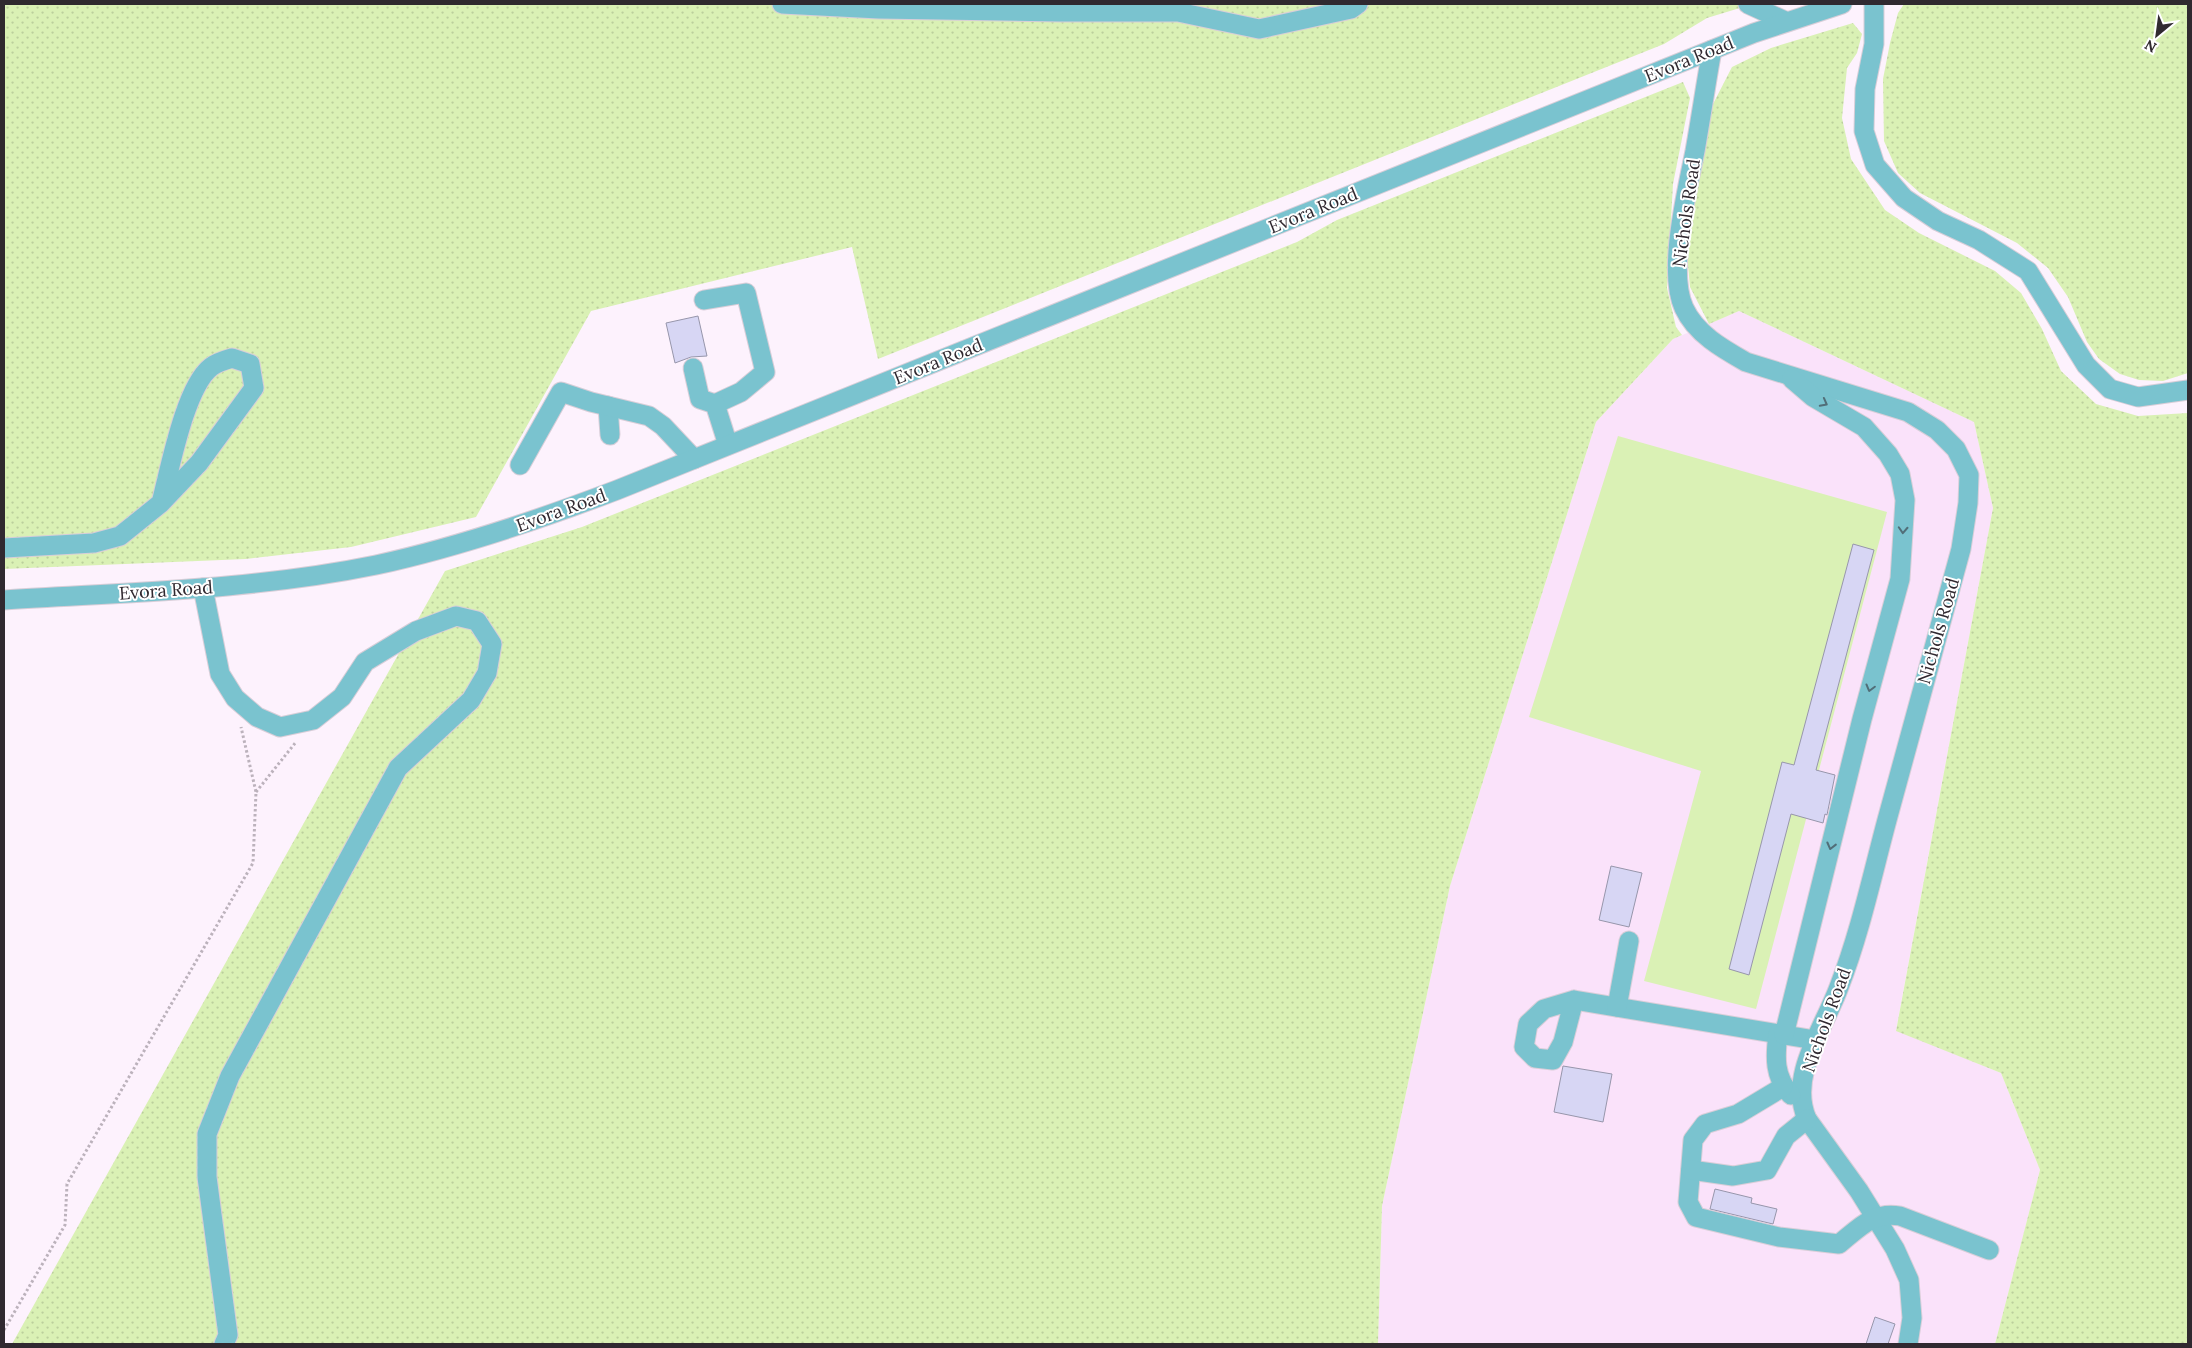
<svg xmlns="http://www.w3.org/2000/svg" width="2192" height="1348" viewBox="0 0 2192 1348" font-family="Lora,serif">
<defs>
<pattern id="grass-dots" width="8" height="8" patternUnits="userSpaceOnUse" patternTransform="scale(1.25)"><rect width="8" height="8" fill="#daf1b5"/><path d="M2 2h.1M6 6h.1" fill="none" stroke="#bbcf9c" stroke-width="1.8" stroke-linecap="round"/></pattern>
</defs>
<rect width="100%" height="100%" fill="#fdf2fd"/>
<path fill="#fae2fa" d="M1739 311 1974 422 1993 508 1896 1030 2001 1073 2040 1170 1995 1344H1378L1382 1206 1450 886 1596 422 1673 339Z"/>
<g fill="url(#grass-dots)">
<path d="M4 4H1753L1707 18 1664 44 878 359 852 247 591 311 476 517 351 547 246 559 4 569Z"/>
<path d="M1904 4H2188V373L2163 381 2139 380 2120 374 2099 359 2087 342 2068 297 2048 268 2017 243 1920 193 1898 173 1884 141 1883 79 1890 43 1898 13Z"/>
<path d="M1853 23 1862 34 1857 53 1847 68 1842 118 1851 159 1885 210 1919 233 1995 271 2021 293 2042 329 2061 371 2096 404 2138 416 2188 413V1344H1995L2040 1170 2001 1073 1896 1031 1993 508 1974 422 1739 311 1709 324 1690 287 1687 255 1699 172 1713 104 1732 67 1771 48Z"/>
<path d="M1683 82 1690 98 1673 184 1667 288 1676 327 1682 335 1673 339 1596 422 1450 886 1382 1206 1378 1344H12L445 571 582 527 1297 242 1337 220Z"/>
</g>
<path fill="#daf1b5" d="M1618 436 1887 512 1756 1009 1644 981 1701 771 1529 717Z"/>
<g fill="#d7d6f4" stroke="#9796ab">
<path d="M698 316 707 356 691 357 675 363 666 323Z"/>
<path d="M1853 544 1874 550 1816 770 1835 775 1827 815 1825 814 1823 823 1791 814 1749 975 1729 969 1782 762 1794 765Z"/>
<path d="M1611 866 1642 873 1629 927 1599 920Z"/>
<path d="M1563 1066 1612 1074 1603 1122 1554 1112Z"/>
<path d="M1715 1189 1752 1198 1751 1203 1777 1209 1773 1224 1710 1209Z"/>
<path d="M1875 1317 1895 1324 1888 1344H1866Z"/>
</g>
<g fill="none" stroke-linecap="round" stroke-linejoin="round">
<defs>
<g id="minor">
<path d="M782 4 879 9 1060 12H1178L1259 29 1351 9 1358 4"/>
<path d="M1748 4 1785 21"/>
<path d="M1874 4V44L1865 89 1864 131 1875 165 1904 198 1938 221 1979 240 2028 271 2086 365 2110 389 2138 397 2188 390"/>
<path d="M1712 50C1706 83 1701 117 1695 151 1687 191 1667 271 1684 308 1696 334 1723 349 1746 362L1908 412 1937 430 1956 449 1969 475 1968 503 1961 549C1936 639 1911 729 1887 820 1872 876 1860 933 1839 987 1824 1028 1788 1076 1807 1119L1859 1191 1895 1249 1909 1280 1912 1318 1908 1344"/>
<path d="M704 300 746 293 765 372 741 392 715 404"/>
<path d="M693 368 700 399 715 404 728 445"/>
<path d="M608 406 610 435"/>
<path d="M520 465 561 392 591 402 649 416 663 426 694 459"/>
<path d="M4 548 94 543 120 536 161 503 199 463 254 388 250 364 232 358C225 360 216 363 211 367 185 387 170 469 161 503"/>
<path d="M203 588 220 674 235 698 257 717 280 727 313 720 342 697 365 662 416 631 456 616 477 621 492 644 487 673 471 700 398 768 230 1076 207 1134V1177L228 1335 224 1344"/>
<path d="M4 600C128 592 254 590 376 565 459 547 538 520 617 490L1754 33 1842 4"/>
<path d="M1574 1000 1563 1042 1553 1060 1535 1058 1524 1047 1528 1024 1544 1009 1574 1000 1815 1040"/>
<path d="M1617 1007 1629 941"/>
<path d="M1778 1034C1775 1057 1774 1077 1791 1095"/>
<path d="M1784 1035 1862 719 1900 579 1905 500 1900 474 1888 454 1864 427 1813 397 1792 379"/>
<path d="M1783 1087 1738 1114 1705 1124 1693 1140 1688 1202 1696 1217 1779 1237 1839 1244C1859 1228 1873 1211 1900 1216L1989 1250"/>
<path d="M1691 1170 1733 1176 1767 1170 1786 1136 1807 1119"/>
</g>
</defs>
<use href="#minor" stroke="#d8ced8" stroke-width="21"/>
<g stroke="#bcb2bc" stroke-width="3" stroke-dasharray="2.5 2.5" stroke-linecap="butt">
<path d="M256 792 296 742"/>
<path d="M4 1330 65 1225 67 1184 253 863 256 792 241 727"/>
</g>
<use href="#minor" stroke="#7ac3cf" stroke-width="19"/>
</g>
<defs><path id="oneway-chevron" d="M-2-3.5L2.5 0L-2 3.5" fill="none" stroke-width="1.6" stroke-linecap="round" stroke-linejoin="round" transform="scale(1.25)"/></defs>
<g stroke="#516e78">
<use href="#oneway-chevron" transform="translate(1824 403) rotate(28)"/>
<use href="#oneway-chevron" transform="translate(1903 530) rotate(93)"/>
<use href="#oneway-chevron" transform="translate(1870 688) rotate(105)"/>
<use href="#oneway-chevron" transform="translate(1831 846) rotate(104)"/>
</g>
<g text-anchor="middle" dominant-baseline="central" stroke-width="4" stroke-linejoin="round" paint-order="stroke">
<g font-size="18" fill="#302930" stroke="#fff">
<text transform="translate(1689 59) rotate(-22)">Evora Road</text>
<text transform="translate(1313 210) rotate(-22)">Evora Road</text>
<text transform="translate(1686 213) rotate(-82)">Nichols Road</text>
<text transform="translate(938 361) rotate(-22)">Evora Road</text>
<text transform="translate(561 510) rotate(-20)">Evora Road</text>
<text transform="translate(166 590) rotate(-4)">Evora Road</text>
<text transform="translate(1938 631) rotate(-74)">Nichols Road</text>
<text transform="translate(1826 1020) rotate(-70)">Nichols Road</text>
</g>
</g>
<rect width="2192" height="1348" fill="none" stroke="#302930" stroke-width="10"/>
<g transform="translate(2157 35) rotate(209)" stroke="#ffffff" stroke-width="4" paint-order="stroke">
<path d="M0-4L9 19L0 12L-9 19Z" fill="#302930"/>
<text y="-8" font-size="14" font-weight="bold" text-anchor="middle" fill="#302930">N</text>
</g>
</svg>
